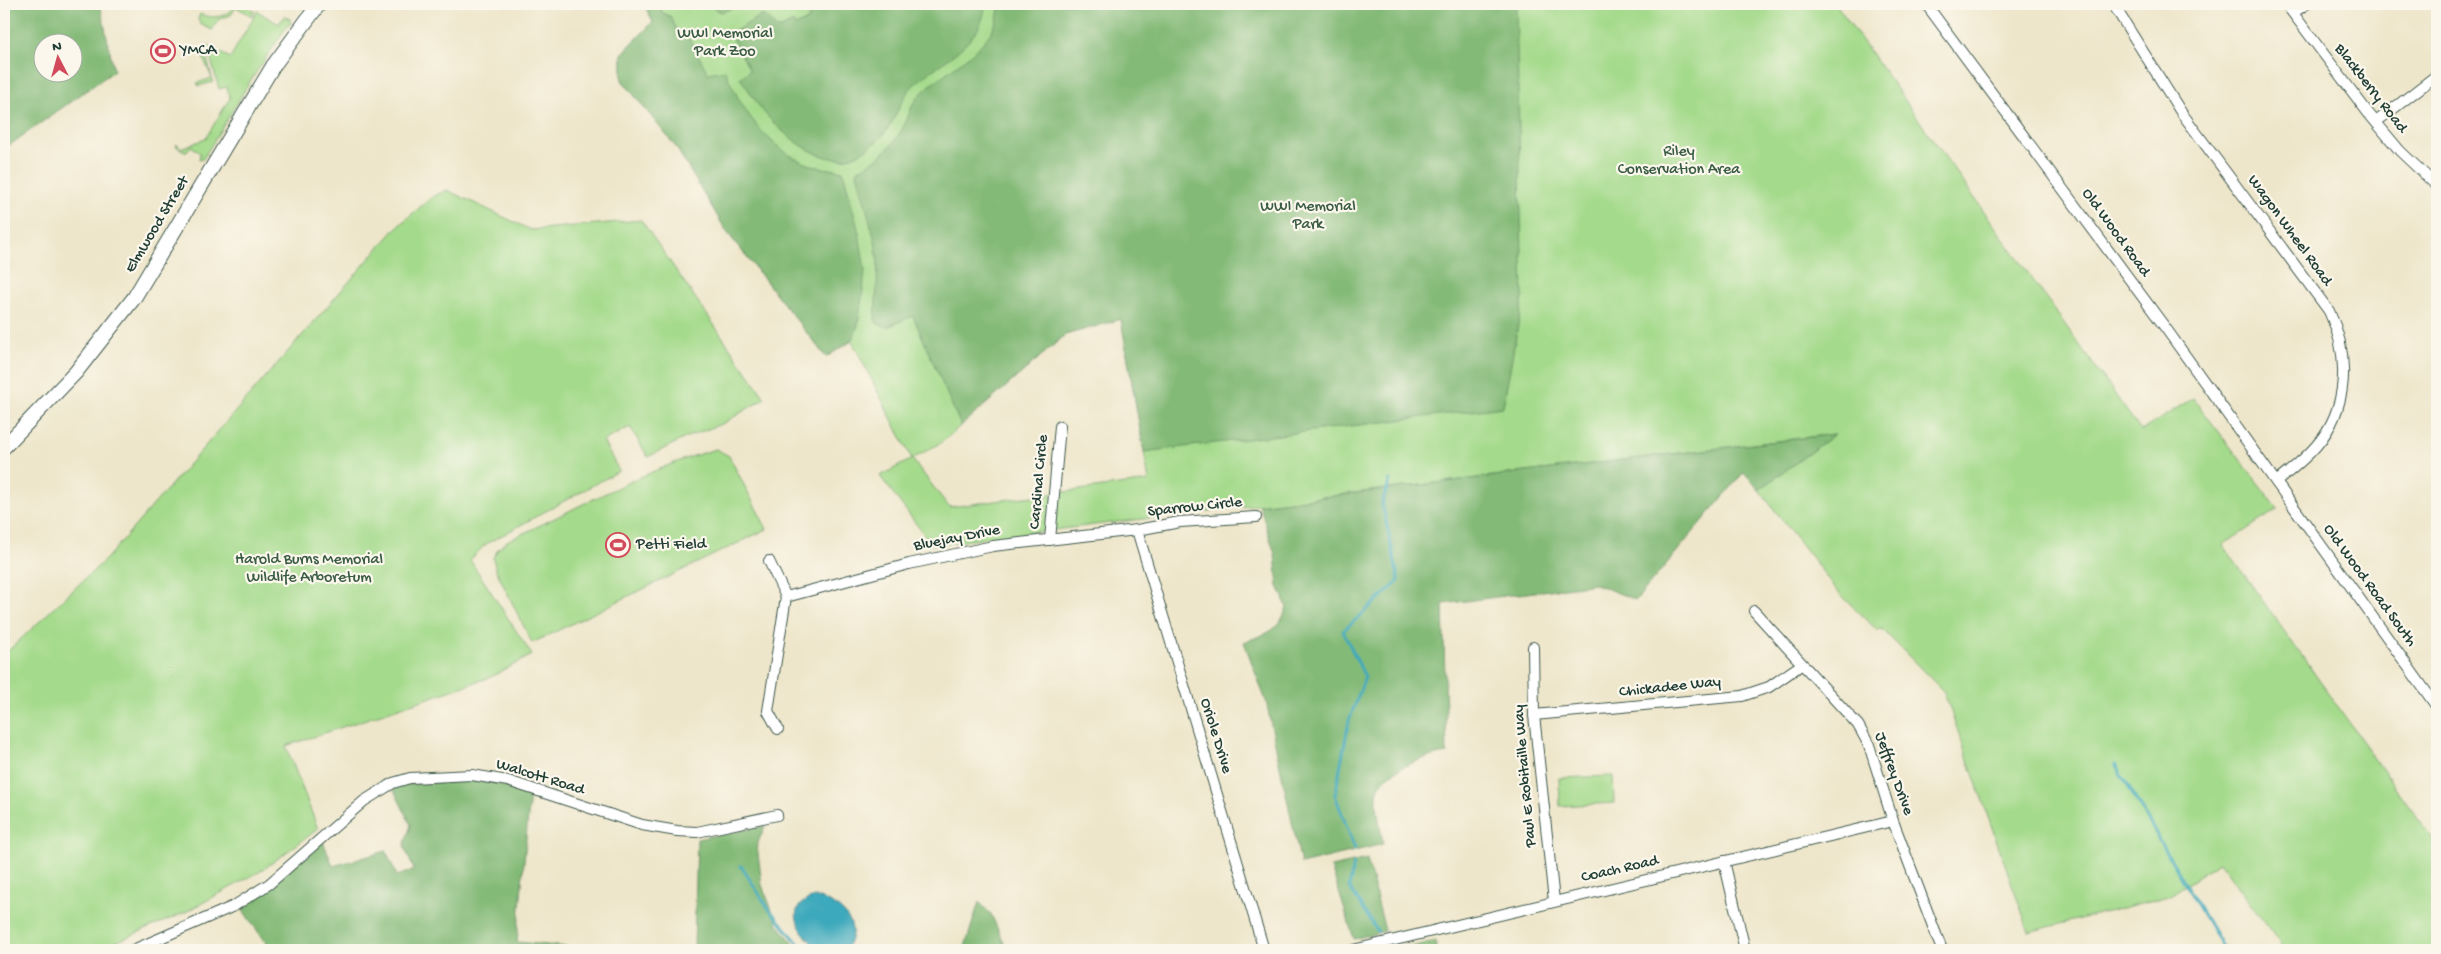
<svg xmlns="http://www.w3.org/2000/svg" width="2441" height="954" viewBox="0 0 2441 954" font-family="'Gochi Hand',sans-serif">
<rect width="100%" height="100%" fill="#fbf7ec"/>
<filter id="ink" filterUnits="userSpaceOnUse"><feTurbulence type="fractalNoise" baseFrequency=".02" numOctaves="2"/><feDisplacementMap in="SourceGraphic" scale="10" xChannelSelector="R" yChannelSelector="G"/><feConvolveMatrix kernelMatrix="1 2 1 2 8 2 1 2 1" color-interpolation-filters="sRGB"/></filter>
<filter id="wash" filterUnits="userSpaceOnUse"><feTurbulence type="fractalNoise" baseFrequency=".0096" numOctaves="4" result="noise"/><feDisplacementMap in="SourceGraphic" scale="20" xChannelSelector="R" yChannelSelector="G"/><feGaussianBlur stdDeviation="1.12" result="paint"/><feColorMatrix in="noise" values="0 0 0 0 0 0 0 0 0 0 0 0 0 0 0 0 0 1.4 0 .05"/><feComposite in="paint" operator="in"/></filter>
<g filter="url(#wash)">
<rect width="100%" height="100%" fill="#eee6ca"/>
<g fill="#a4da8b" stroke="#628c60" fill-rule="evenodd">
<path d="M237 4H242L254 11 252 16 236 7 231 15 219 19 212 30 200 24 198 19 200 14C215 20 228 16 237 4Z"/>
<path d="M644 4H1836L2141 431 2193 398 2278 509 2223 545 2437 846V950H2285L2219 862 2169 896 2029 932 1944 692 1882 629 1877 630 1839 593 1759 490 1834 434 932 545 880 476 912 459 852 341 826 357 727 232 676 147 622 80V54L653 22ZM1121 319 1149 481 949 507 912 459 942 442 1065 335Z"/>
<path d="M257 11 279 24 284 16 290 19 291 24 288 25 251 80 203 159 199 160 200 153 191 146 186 152 176 146 177 144 181 148 205 139 230 98 227 87 219 89 207 45 230 58Z"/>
<path d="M202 55 207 58 213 82 199 86 197 83 212 78Z"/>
<path d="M447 190 531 230 641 220 765 398 724 423 687 437 648 457 630 427 603 441 619 471 486 544 470 560 532 655 491 677 286 746 318 829 261 871 184 913 97 950H4V649L8 651 107 558 397 227 432 197Z"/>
<path d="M716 449 729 456 767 529 532 643 496 570 493 558 498 549 507 541C572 511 648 468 716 449Z"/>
<path d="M1613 776 1614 803 1560 806 1559 778Z"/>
</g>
<g fill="#83ba77" stroke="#517c56" fill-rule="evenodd">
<path d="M4 4H100L114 71 4 149ZM42 42H72V72H42Z"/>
<path d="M644 4H658L663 13 671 17 679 36 686 33 708 73 725 70C740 108 768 149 808 164 819 168 832 169 843 171L859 233 865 270 863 290 858 325 851 341 826 357 727 232 676 147 622 80V54L653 22Z"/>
<path d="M712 4H742L722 12 716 10Z"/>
<path d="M847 4H985C985 42 939 62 915 84 899 98 897 120 883 135 875 144 860 155 848 158 817 165 776 129 759 106 753 97 747 87 740 78L750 70 733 40 732 33 760 16H766L775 27 781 28 793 22 795 26 810 19 808 14 822 7H838Z"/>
<path d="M999 4H1516L1523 298 1503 407 1144 452 1121 319 1065 335 961 426 913 316 887 327 878 324 875 320 878 264 875 241 857 173 859 169C876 162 891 148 901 131 908 121 910 106 918 97 943 68 1000 49 999 4Z"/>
<path d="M1835 434 1759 490 1744 472 1636 600 1595 584 1443 604 1447 753C1429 755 1388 769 1379 787 1373 800 1381 829 1383 844L1301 864 1266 701 1244 642C1267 633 1279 632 1287 607L1278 586 1275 554 1259 505Z"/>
<path d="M466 781 495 783 530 793 517 942 597 950H271L242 909 323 841 333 866 386 851 397 876 414 870 404 846 411 825 393 788 398 785Z"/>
<path d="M765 826 757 845 762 885 778 925 799 950H694L697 839Z"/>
<path d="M1367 859 1385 931 1354 939 1331 867Z"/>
<path d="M979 902 991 914 1007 950H964Z"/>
<path d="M1435 941 1437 950H1399Z"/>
</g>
<path fill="#3da9bc" stroke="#2e7378" d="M815 897C840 902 866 927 844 950H819C802 935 780 907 815 897Z"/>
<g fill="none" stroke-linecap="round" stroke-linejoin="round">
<g stroke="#3da9bc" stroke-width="3">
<path d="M2115 764 2224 950"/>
<path d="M1355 849 1335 795 1349 721 1365 677 1343 631 1399 581 1382 503 1390 480"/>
<path d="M1354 864 1349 887 1378 932"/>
<path d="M741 866 769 909 804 950"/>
</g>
</g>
</g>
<g filter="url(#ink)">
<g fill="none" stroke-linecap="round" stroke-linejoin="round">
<defs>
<g id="street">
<path d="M1926 4 2167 330 2437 707"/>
<path d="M2113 4 2181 112 2329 311C2350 355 2349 408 2316 446 2304 460 2290 471 2276 482"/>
<path d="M2286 4 2369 114 2400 151 2437 186"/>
<path d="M2293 13 2306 4"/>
<path d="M2376 122 2437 75"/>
<path d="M1137 530 1264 950"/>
<path d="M1050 540 1060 426"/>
<path d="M769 561 786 597 768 711 778 729"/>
<path d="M786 597 909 564 993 546 1137 530 1180 522 1256 517"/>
<path d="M1754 611 1858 725 1869 745 1893 821 1942 950"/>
<path d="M1533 647 1534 715 1554 901"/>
<path d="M1534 715 1742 696 1769 687 1801 665"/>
<path d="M1724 861 1745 950"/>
<path d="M133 950 234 906 269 884 364 801 393 783 410 778 472 775 508 781 642 825 677 831 697 832 777 815"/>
<path d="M1353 950 1893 821"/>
</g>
<path id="secondary" d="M4 447 76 372 134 298 273 66 319 4"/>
</defs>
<use href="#street" stroke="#3e564a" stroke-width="12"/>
<use href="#secondary" stroke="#3e564a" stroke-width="16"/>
<use href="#street" stroke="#fff" stroke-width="10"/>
<use href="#secondary" stroke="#fff" stroke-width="14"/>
</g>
</g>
<defs>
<symbol id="stadium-ring" viewBox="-11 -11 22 22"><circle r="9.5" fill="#fbf7ec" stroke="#d1495b" stroke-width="1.5"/><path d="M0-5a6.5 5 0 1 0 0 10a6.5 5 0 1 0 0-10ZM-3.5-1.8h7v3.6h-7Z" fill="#d1495b"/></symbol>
</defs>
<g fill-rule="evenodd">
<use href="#stadium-ring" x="149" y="37" width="28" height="28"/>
<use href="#stadium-ring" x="604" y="531" width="28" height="28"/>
</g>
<g text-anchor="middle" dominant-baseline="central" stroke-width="4.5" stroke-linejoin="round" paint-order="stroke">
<g font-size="16" fill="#3a5c45" stroke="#fbf7ec">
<text x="725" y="34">WWI Memorial<tspan x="725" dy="18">Park Zoo</tspan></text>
<text x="1679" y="152">Riley<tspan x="1679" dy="18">Conservation Area</tspan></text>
<text x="1308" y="207">WWI Memorial<tspan x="1308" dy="18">Park</tspan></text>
<text x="309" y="560">Harold Burns Memorial<tspan x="309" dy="18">Wildlife Arboretum</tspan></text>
</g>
<g font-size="16" fill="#1f3d34" stroke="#fbf7ec" text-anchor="start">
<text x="180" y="51">YMCA</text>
<text x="636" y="545">Petti Field</text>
</g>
<g font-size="16" fill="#1f3d34" stroke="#fbf7ec">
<text transform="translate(2370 89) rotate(52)">Blackberry Road</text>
<text transform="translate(158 225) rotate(-59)">Elmwood Street</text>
<text transform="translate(2289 231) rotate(54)">Wagon Wheel Road</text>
<text transform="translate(2115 233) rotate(54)">Old Wood Road</text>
<text transform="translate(1040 482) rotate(-85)">Cardinal Circle</text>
<text transform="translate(1195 508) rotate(-6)">Sparrow Circle</text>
<text transform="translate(957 539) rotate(-11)">Bluejay Drive</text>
<text transform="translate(2369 586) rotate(54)">Old Wood Road South</text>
<text transform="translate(1670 688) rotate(-6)">Chickadee Way</text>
<text transform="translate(1215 736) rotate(73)">Oriole Drive</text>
<text transform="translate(1893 774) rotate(70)">Jeffrey Drive</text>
<text transform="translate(1526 776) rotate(-95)">Paul E Robitaille Way</text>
<text transform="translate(540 778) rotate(17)">Walcott Road</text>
<text transform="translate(1620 870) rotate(-13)">Coach Road</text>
</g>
</g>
<rect width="2441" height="954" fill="none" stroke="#fbf7ec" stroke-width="20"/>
<g transform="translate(58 58) rotate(354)"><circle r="24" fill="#fbf7ec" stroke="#a3ada2"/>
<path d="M0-4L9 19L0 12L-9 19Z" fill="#d1495b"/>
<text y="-8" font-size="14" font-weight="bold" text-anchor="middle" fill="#1f3d34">N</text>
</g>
</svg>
